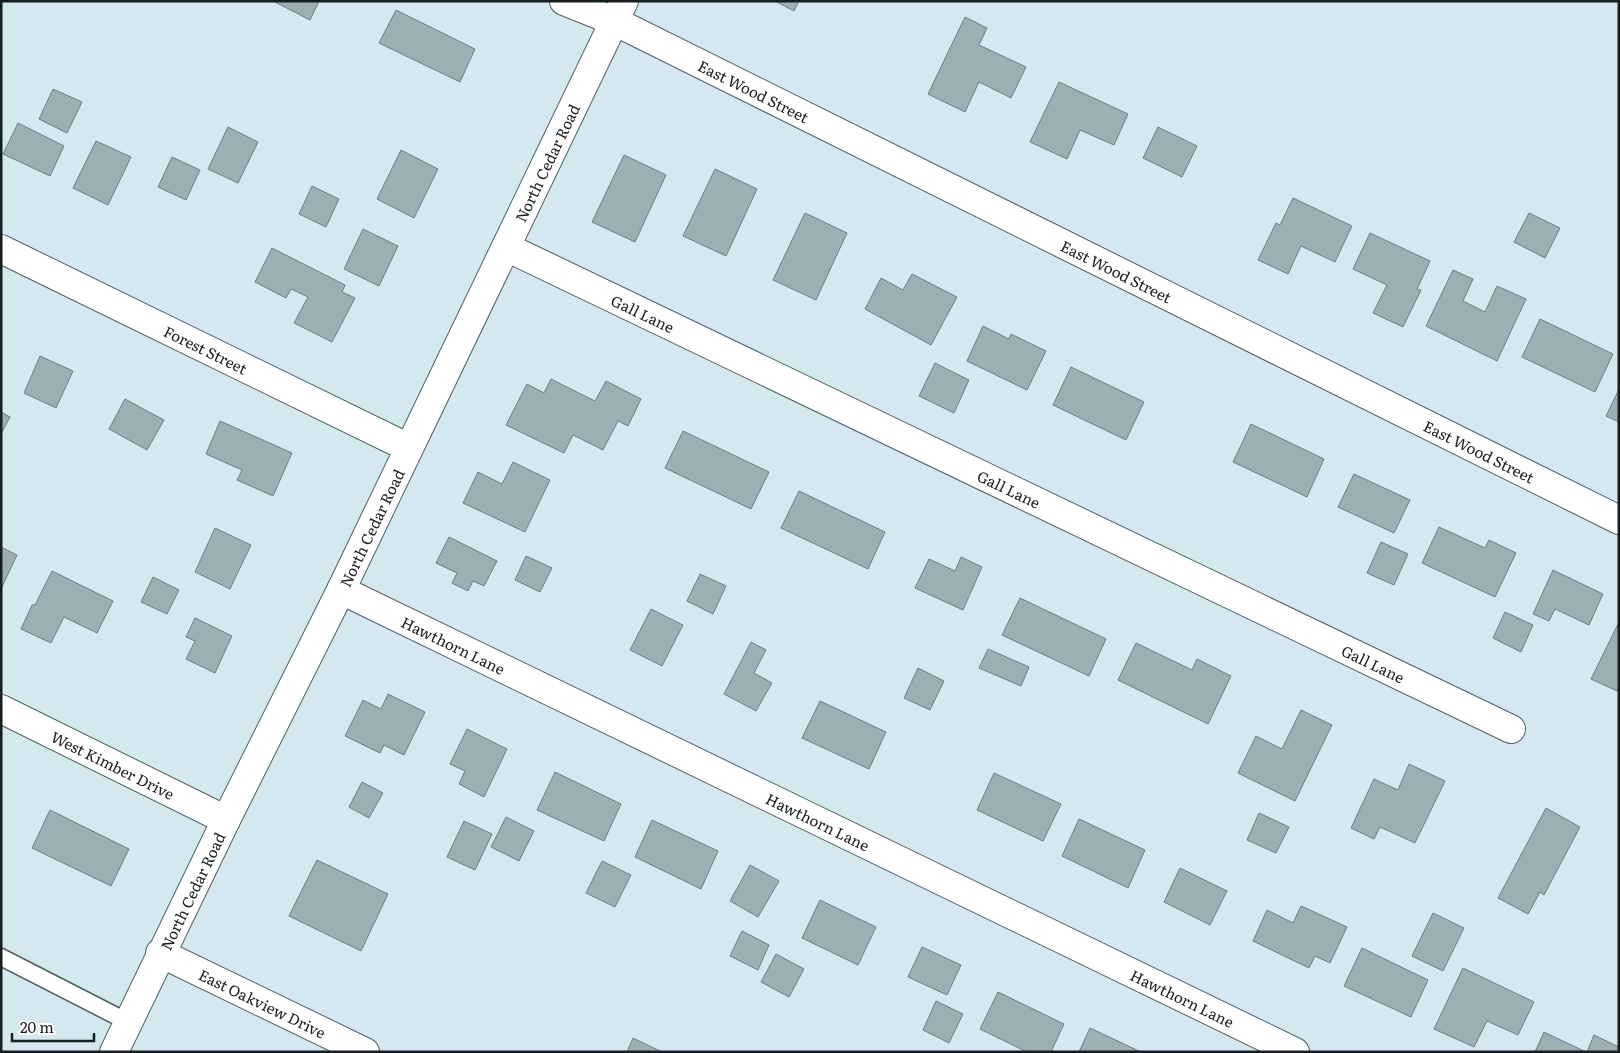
<svg xmlns="http://www.w3.org/2000/svg" width="1620" height="1053" viewBox="0 0 1620 1053" font-family="Literata,serif">
<rect width="100%" height="100%" fill="#d4e8ef"/>
<g fill="#9cafb5" stroke="#6c7f85">
<path d="M273 1H319L310 20Z"/>
<path d="M775 1H799L794 11Z"/>
<path d="M396 10 475 49 460 82 379 43Z"/>
<path d="M965 17 987 28 979 45 1026 67 1011 98 979 82 965 112 928 94Z"/>
<path d="M1059 82 1128 114 1114 145 1080 130 1067 159 1030 142Z"/>
<path d="M53 89 82 102 67 133 39 119Z"/>
<path d="M18 123 64 146 50 176 3 154Z"/>
<path d="M228 127 258 142 238 183 208 169Z"/>
<path d="M1158 127 1197 146 1182 177 1143 158Z"/>
<path d="M96 141 131 157 108 205 73 188Z"/>
<path d="M401 150 438 169 414 218 377 199Z"/>
<path d="M624 155 666 175 635 242 592 222Z"/>
<path d="M172 157 200 170 186 200 158 187Z"/>
<path d="M715 169 757 189 726 256 683 236Z"/>
<path d="M312 186 339 199 326 227 299 214Z"/>
<path d="M1293 198 1352 226 1335 262 1301 246 1288 274 1258 260 1276 223 1280 225Z"/>
<path d="M805 213 847 233 816 300 773 280Z"/>
<path d="M1529 213 1560 228 1545 258 1514 242Z"/>
<path d="M363 229 398 246 379 286 344 269Z"/>
<path d="M1370 233 1430 261 1417 289 1421 290 1403 327 1373 313 1387 285 1353 269Z"/>
<path d="M272 248 345 285 342 292 355 298 332 342 294 323 308 297 291 289 286 298 255 282Z"/>
<path d="M1453 270 1473 279 1463 301 1485 312 1497 286 1526 299 1497 361 1426 326Z"/>
<path d="M912 274 957 297 931 345 865 309 881 278 903 290Z"/>
<path d="M1540 319 1613 354 1595 392 1522 357Z"/>
<path d="M983 326 1009 339 1011 334 1046 351 1027 390 967 361Z"/>
<path d="M40 356 73 371 56 408 24 393Z"/>
<path d="M935 363 969 380 954 413 919 396Z"/>
<path d="M1071 367 1144 402 1126 440 1053 405Z"/>
<path d="M551 379 595 401 606 381 641 399 628 426 618 421 603 450 573 435 564 453 506 425 527 384 544 393Z"/>
<path d="M1619 389V422L1606 416Z"/>
<path d="M125 399 164 420 147 450 109 429Z"/>
<path d="M1 412 10 417 1 434Z"/>
<path d="M220 421 292 453 273 496 237 480 242 470 206 454Z"/>
<path d="M1251 424 1324 459 1307 497 1233 462Z"/>
<path d="M683 431 769 472 751 509 665 468Z"/>
<path d="M513 462 550 480 525 532 463 503 478 472 502 484Z"/>
<path d="M1354 474 1410 500 1394 533 1338 507Z"/>
<path d="M799 491 885 532 868 569 781 528Z"/>
<path d="M1439 527 1485 548 1489 540 1516 553 1495 597 1422 563Z"/>
<path d="M215 528 251 545 230 589 195 572Z"/>
<path d="M449 537 497 561 484 586 473 581 468 591 452 583 457 573 436 563Z"/>
<path d="M1381 542 1408 554 1394 585 1367 573Z"/>
<path d="M1 547 17 555 1 589Z"/>
<path d="M526 556 552 568 540 592 515 580Z"/>
<path d="M961 557 982 567 963 610 915 588 929 559 955 571Z"/>
<path d="M1553 570 1603 594 1589 625 1555 609 1549 621 1533 614Z"/>
<path d="M52 571 113 601 97 633 64 617 51 643 21 629 32 605H35Z"/>
<path d="M700 574 726 586 713 614 687 601Z"/>
<path d="M153 577 179 590 167 614 141 602Z"/>
<path d="M1020 598 1106 639 1089 676 1002 635Z"/>
<path d="M651 609 683 625 662 666 630 650Z"/>
<path d="M1505 612 1533 625 1521 652 1493 638Z"/>
<path d="M195 618 232 636 215 673 186 659 195 641 186 637Z"/>
<path d="M1619 622V687L1617 691 1591 679Z"/>
<path d="M751 642 766 650 754 673 772 683 756 711 724 694Z"/>
<path d="M1136 643 1192 670 1197 659 1231 676 1208 724 1118 680Z"/>
<path d="M988 649 1029 667 1021 686 979 668Z"/>
<path d="M918 668 944 681 930 710 904 698Z"/>
<path d="M388 694 425 712 404 755 384 745 380 753 345 736 363 700 381 709Z"/>
<path d="M820 701 886 732 869 769 802 738Z"/>
<path d="M1301 710 1332 725 1295 801 1238 773 1256 736 1282 749Z"/>
<path d="M467 729 507 749 484 797 459 784 465 771 450 764Z"/>
<path d="M1409 764 1445 781 1415 843 1380 827 1374 839 1351 828 1374 779 1398 790Z"/>
<path d="M555 772 621 804 604 841 537 810Z"/>
<path d="M994 773 1061 804 1043 841 977 810Z"/>
<path d="M362 782 383 793 369 818 349 807Z"/>
<path d="M1546 808 1580 827 1544 895 1540 892 1528 914 1498 898Z"/>
<path d="M50 810 129 849 111 886 32 848Z"/>
<path d="M1259 813 1289 827 1276 853 1247 840Z"/>
<path d="M506 817 534 831 519 861 491 847Z"/>
<path d="M1079 819 1145 850 1128 888 1062 856Z"/>
<path d="M652 820 718 851 701 889 635 857Z"/>
<path d="M464 821 492 834 475 870 447 857Z"/>
<path d="M317 860 388 894 361 951 289 916Z"/>
<path d="M602 861 631 875 615 907 586 893Z"/>
<path d="M750 865 779 881 758 917 730 901Z"/>
<path d="M1180 868 1227 891 1210 925 1164 902Z"/>
<path d="M820 900 876 927 858 965 802 938Z"/>
<path d="M1301 906 1347 927 1330 963 1315 956 1309 968 1253 941 1267 910 1293 923Z"/>
<path d="M1433 913 1464 928 1443 971 1412 956Z"/>
<path d="M742 931 769 945 758 970 730 956Z"/>
<path d="M922 947 961 965 947 995 908 977Z"/>
<path d="M1362 948 1428 980 1411 1017 1344 986Z"/>
<path d="M776 954 804 969 789 997 761 982Z"/>
<path d="M1463 968 1534 1002 1518 1035 1487 1021 1474 1047 1434 1029Z"/>
<path d="M998 992 1064 1024 1051 1052H1027L980 1029Z"/>
<path d="M936 1001 963 1014 949 1043 923 1030Z"/>
<path d="M1090 1028 1141 1052H1079Z"/>
<path d="M1544 1032 1586 1052H1535Z"/>
<path d="M1594 1035 1619 1047V1052H1587Z"/>
<path d="M633 1038 662 1052H627Z"/>
</g>
<g fill="none" stroke-linecap="round" stroke-linejoin="round">
<defs>
<path id="service" d="M1 957 128 1022"/>
<g id="minor">
<path id="s1" d="M564 1 614 21 1619 520"/>
<path id="s2" d="M506 247 1511 729"/>
<path id="s3" d="M1 249 409 448"/>
<path id="s4" d="M341 590 1295 1052"/>
<path id="s5" d="M1 709 226 820"/>
<path id="s6" d="M160 953 365 1052"/>
</g>
<g id="tertiary">
<path id="s7" d="M114 1052 226 820 341 590 624 1"/>
</g>
</defs>
<use href="#service" stroke="#4e6066" stroke-width="19"/>
<use href="#minor" stroke="#4e6066" stroke-width="30"/>
<use href="#tertiary" stroke="#4e6066" stroke-width="30"/>
<use href="#service" stroke="#fff" stroke-width="16"/>
<use href="#minor" stroke="#fff" stroke-width="28"/>
<use href="#tertiary" stroke="#fff" stroke-width="28"/>
</g>
<g text-anchor="middle" dominant-baseline="central" stroke-width="4" stroke-linejoin="round" paint-order="stroke">
<g font-size="15" fill="#171e21" stroke="#fff">
<text stroke="none"><textPath href="#s1" startOffset="210">East Wood Street</textPath></text>
<text stroke="none"><textPath href="#s7" startOffset="989">North Cedar Road</textPath></text>
<text stroke="none"><textPath href="#s1" startOffset="615">East Wood Street</textPath></text>
<text stroke="none"><textPath href="#s2" startOffset="152">Gall Lane</textPath></text>
<text stroke="none"><textPath href="#s3" startOffset="228">Forest Street</textPath></text>
<text stroke="none"><textPath href="#s1" startOffset="1020">East Wood Street</textPath></text>
<text stroke="none"><textPath href="#s2" startOffset="558">Gall Lane</textPath></text>
<text stroke="none"><textPath href="#s7" startOffset="584">North Cedar Road</textPath></text>
<text stroke="none"><textPath href="#s4" startOffset="125">Hawthorn Lane</textPath></text>
<text stroke="none"><textPath href="#s2" startOffset="962">Gall Lane</textPath></text>
<text stroke="none"><textPath href="#s5" startOffset="125">West Kimber Drive</textPath></text>
<text stroke="none"><textPath href="#s4" startOffset="530">Hawthorn Lane</textPath></text>
<text stroke="none"><textPath href="#s7" startOffset="179">North Cedar Road</textPath></text>
<text stroke="none"><textPath href="#s4" startOffset="935">Hawthorn Lane</textPath></text>
<text stroke="none"><textPath href="#s6" startOffset="114">East Oakview Drive</textPath></text>
</g>
</g>
<rect width="1620" height="1053" fill="none" stroke="#171e21" stroke-width="5"/>
<path d="M12 1033v8h82v-8" fill="none" stroke="#171e21" stroke-width="2.5"/>
<text x="20" y="1033" font-size="15" fill="#171e21" stroke="#ffffff" stroke-width="4" paint-order="stroke">20 m</text>
</svg>
